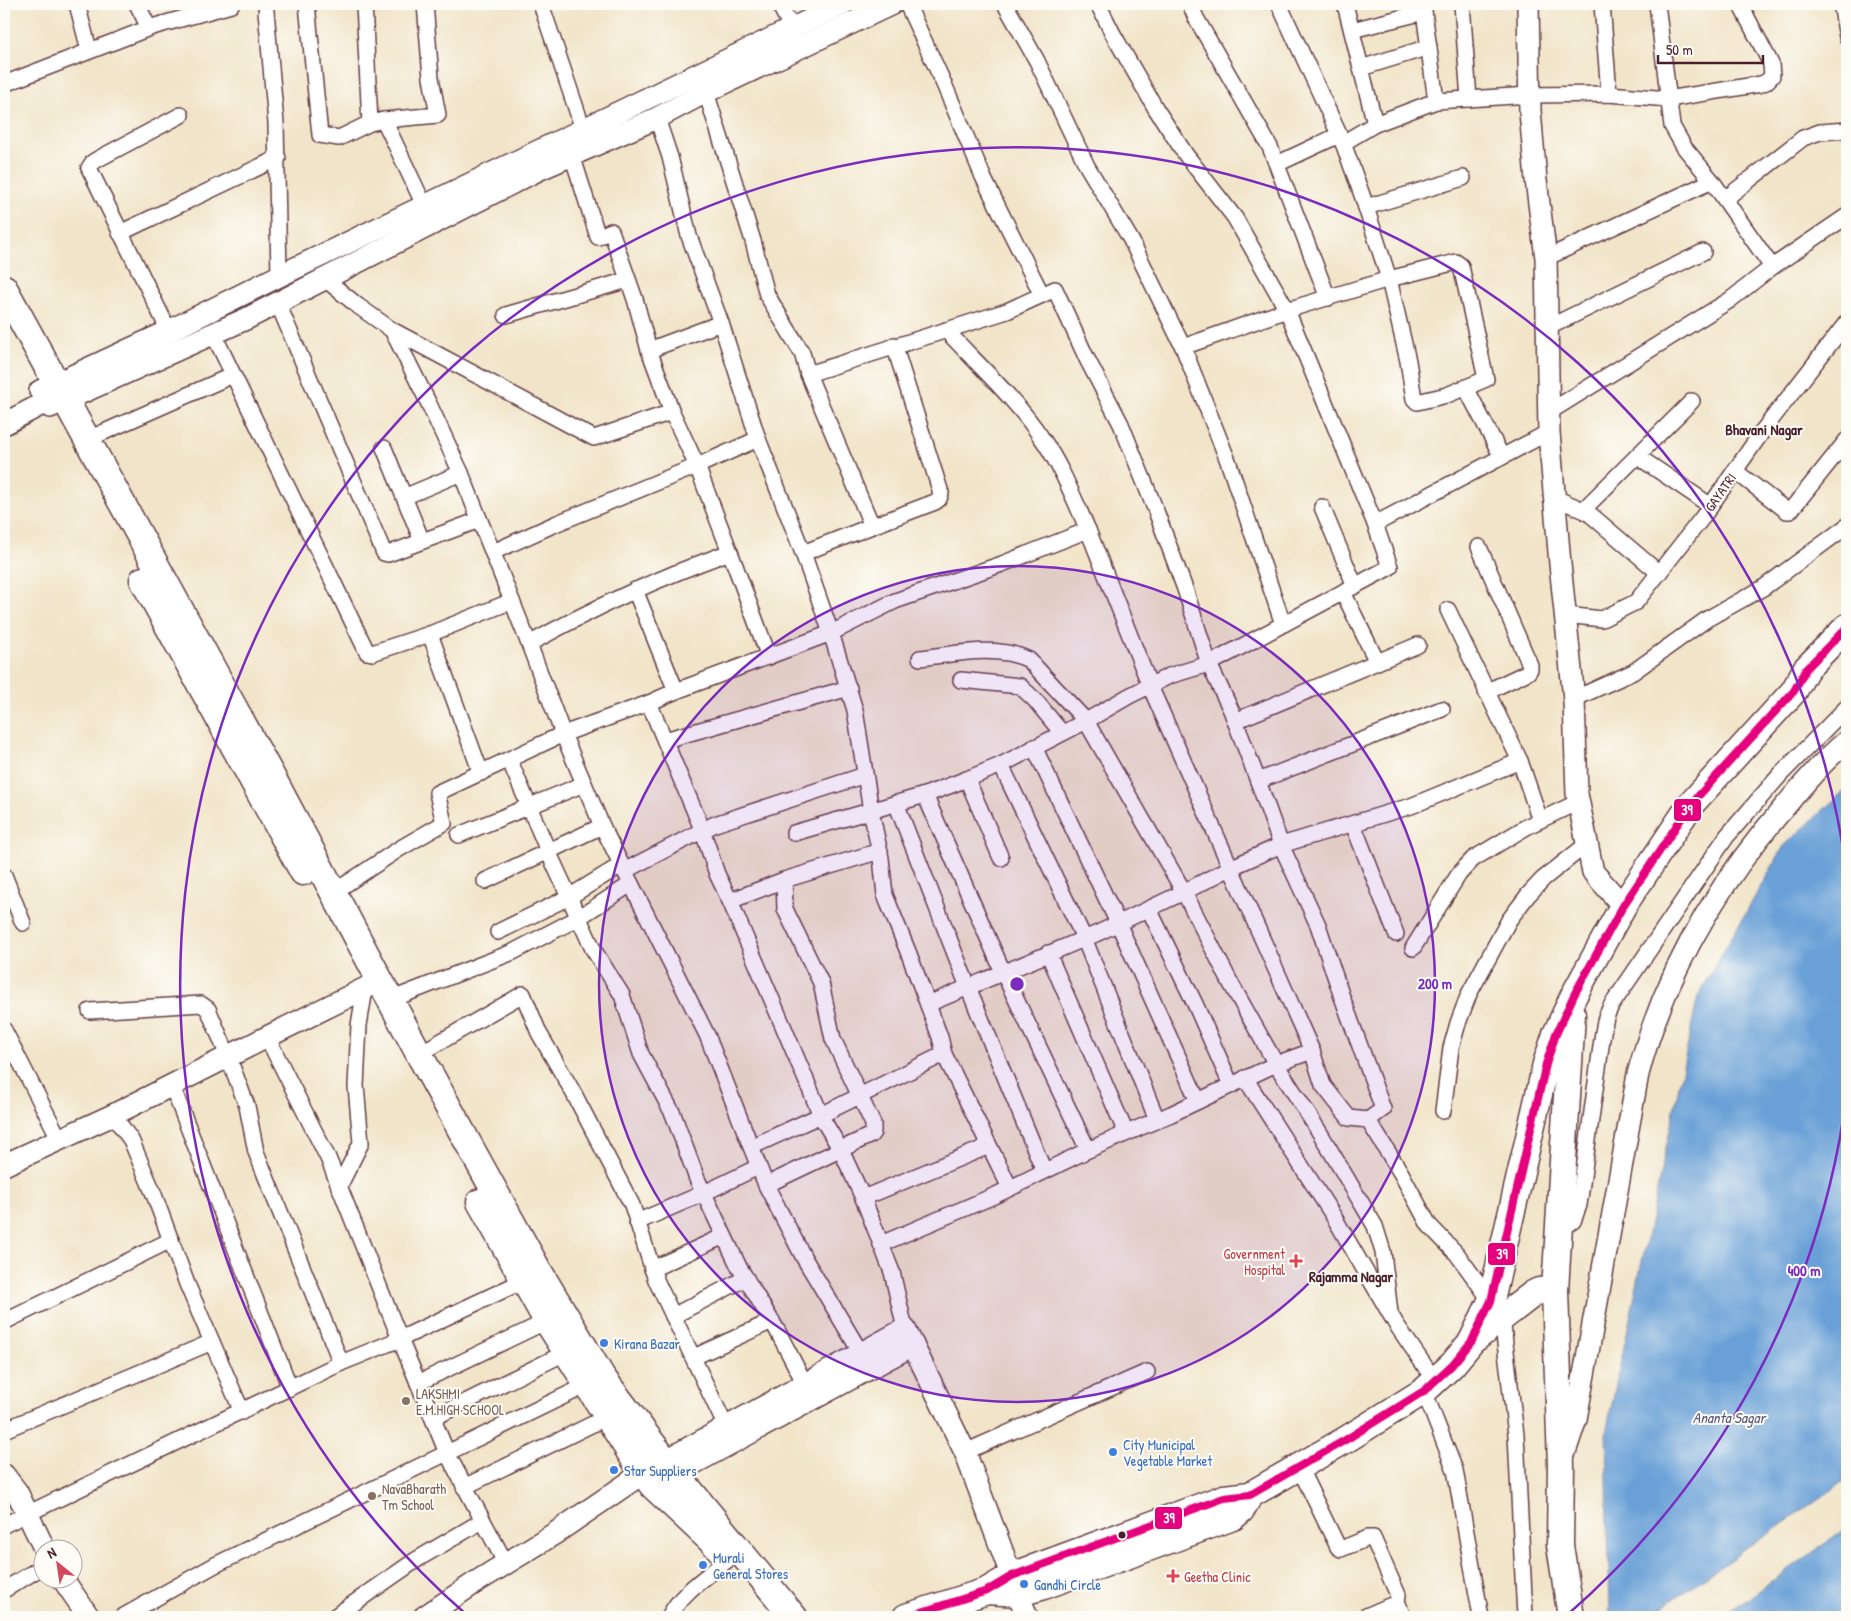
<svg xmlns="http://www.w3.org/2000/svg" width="1851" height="1621" viewBox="0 0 1851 1621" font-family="'Patrick Hand',sans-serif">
<rect width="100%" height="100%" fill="#fdfcf7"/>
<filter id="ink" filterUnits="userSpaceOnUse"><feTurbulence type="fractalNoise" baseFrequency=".02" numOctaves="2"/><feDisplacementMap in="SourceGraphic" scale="10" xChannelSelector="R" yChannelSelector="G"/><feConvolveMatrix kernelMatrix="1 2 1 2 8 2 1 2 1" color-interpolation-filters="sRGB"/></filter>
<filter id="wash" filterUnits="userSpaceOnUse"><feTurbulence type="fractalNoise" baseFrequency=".0096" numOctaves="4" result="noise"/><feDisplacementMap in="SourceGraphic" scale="20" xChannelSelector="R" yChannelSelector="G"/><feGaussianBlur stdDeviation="1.12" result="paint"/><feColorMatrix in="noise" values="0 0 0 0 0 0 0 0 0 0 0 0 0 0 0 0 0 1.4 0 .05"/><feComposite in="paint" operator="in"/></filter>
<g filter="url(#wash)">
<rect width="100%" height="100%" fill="#f1e4c8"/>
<g fill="#69a0d7" stroke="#5a6081">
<path d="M1847 788V1479L1648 1617H1610L1606 1432 1698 996 1784 846Z"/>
<path d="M1847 1528V1617H1722Z"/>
</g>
</g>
<g filter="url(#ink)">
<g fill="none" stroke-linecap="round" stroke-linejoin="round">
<defs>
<g id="street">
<path d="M77 4 89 50"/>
<path d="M137 4 149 28"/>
<path d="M307 4 320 135 339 138 370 123"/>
<path d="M364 4 370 123 384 120 424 205"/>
<path d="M541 4 583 129"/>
<path d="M779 4 792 29"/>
<path d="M907 4 944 84 984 179 1042 295"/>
<path d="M1005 4 1037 61 1087 166 1131 240 1183 347 1228 461 1283 624"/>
<path d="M1098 4 1113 34 1156 109 1186 155 1235 218 1287 310 1375 524"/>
<path d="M1190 4 1196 18 1270 147 1328 298"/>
<path d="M1345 4 1375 124"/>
<path d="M1423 4 1436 101"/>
<path d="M1462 4 1469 99"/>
<path d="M1602 4 1609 94"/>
<path d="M1657 4 1672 126 1684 147 1712 181 1772 267"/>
<path d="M1841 4 1847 37"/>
<path d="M266 11 276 123 279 276"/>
<path d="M1352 30 1424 12"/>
<path d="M1361 68 1429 47"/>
<path d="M4 84 152 27 231 5"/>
<path d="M706 92 753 241 767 295 802 353 808 374 872 526 803 553"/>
<path d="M384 120 438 115 431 78 425 4"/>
<path d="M1343 143 1375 124 1436 101 1530 95 1609 94 1668 99 1761 84 1766 82 1772 76 1771 64 1740 4"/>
<path d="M572 155 598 237 611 231 635 299 649 350"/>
<path d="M1277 164 1339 135"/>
<path d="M1725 199 1803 138 1820 132 1847 130"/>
<path d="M1366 207 1463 178"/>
<path d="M120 233 278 158"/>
<path d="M1546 258 1712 181"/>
<path d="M325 279 358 306 392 330 429 404 461 473 529 644"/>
<path d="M281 301 282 313 384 553 388 554 479 520"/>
<path d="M506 315 628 280"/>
<path d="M721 323 758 439 803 553 831 633 895 601 1002 564 1088 530 1150 686 1312 1051"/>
<path d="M1547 328 1703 252"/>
<path d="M392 330 594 438 672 412 649 350 721 323 689 236 670 157 657 118"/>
<path d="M946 330C978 365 1015 398 1041 437 1061 465 1074 499 1088 530"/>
<path d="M169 331 89 168 93 162 98 159 181 115"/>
<path d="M213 333 367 652 372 653 430 634 512 601"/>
<path d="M1183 347 1287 310 1389 279 1456 262 1461 266 1486 379 1447 395 1417 402 1414 399 1408 361 1389 279 1362 195 1343 143 1279 4"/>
<path d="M1466 388 1502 457"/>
<path d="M1549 412 1730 300 1772 267 1847 216"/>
<path d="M86 440 233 375"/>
<path d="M384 448 422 541"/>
<path d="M1637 456 1711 506"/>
<path d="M1735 471 1787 511H1790L1847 440"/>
<path d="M404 497 461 473"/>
<path d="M1555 498 1583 510 1591 515 1659 573"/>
<path d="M1322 507 1355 586"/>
<path d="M1583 510 1692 401"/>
<path d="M872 526 935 502 939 499 941 493 894 345"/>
<path d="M1479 547 1530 665V669L1528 672 1486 692"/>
<path d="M493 552 555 524 697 466 672 412"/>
<path d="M730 552 697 466 758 439"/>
<path d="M635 590 676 691"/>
<path d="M1343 592 1377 662"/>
<path d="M1448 610 1520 761 1540 820"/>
<path d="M1566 615 1602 619 1636 602 1702 518 1764 429 1847 322"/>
<path d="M430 634 481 773"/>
<path d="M920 658C955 654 997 644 1029 660L1086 721 1184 892 1230 868 1281 845 1318 925 1342 997 1383 1109 1368 1120"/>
<path d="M961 680 1020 686 1035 700 1062 733"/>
<path d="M1574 699 1633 672 1707 619 1763 588 1847 526"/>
<path d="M649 703 676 691 831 633 855 710 871 811 881 858 885 895 909 954 940 1037 944 1054 821 1115 751 1147"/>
<path d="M1442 709 1258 781 1231 710 1209 664 1390 567 1375 524 1549 432"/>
<path d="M1235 721 1418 645"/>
<path d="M665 740 849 688"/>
<path d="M1034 747 1118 923 1198 1101"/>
<path d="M509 759 548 851 593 949 622 995 641 1054 673 1114 697 1179 739 1267 777 1330 805 1384"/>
<path d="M1001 765 1084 938 1157 1120"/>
<path d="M967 779 1001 858"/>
<path d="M1258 781 1281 845 1411 806 1520 761"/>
<path d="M925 795 1003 972 1088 1150"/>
<path d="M896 803 968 987 1044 1171"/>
<path d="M1353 824 1396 934"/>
<path d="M794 833 925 795 967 779 1001 765 1086 721 1129 696 1169 676 1209 664 1185 589 1156 511 1121 424 1087 359 1055 289 1007 311 808 374"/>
<path d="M459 835 584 784"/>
<path d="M880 851 784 880 785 909 821 983 833 1039 873 1124V1132L871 1135 766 1185 707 1035 602 826 563 734 649 703 702 829 717 874 730 901 823 1120 841 1150 863 1198 892 1272 905 1329"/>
<path d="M624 871 715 824 865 775"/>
<path d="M4 875 23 923"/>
<path d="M485 881 602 826"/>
<path d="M334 892 399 849 444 823 437 793 563 734 529 644C593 608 661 577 730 552L769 657"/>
<path d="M730 901 784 880"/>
<path d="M1149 909 1196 1006 1231 1085"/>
<path d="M498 932 569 897 621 865"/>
<path d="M1413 948 1459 874 1473 859 1528 826 1578 802"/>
<path d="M1048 953 1126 1133"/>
<path d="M390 1000 513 952 578 918 631 884"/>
<path d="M90 1011 201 1004 208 1009 228 1056 247 1106 256 1152 341 1363"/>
<path d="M4 1030 60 1140"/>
<path d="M267 1037 328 1158 400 1339 523 1281"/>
<path d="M419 1054 523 994 539 1033 573 1092 632 1205 656 1280 726 1427"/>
<path d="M944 1054 1010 1188"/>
<path d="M1245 1078 1334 1217 1396 1324 1435 1381"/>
<path d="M172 1086 290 1388"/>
<path d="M1443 1111 1451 1048 1458 1023 1469 994 1509 920 1528 895 1543 879 1587 844"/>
<path d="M766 1185 804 1258 861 1353"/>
<path d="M339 1187 361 1143 356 1086 359 1025 365 989"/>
<path d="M863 1198 989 1146"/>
<path d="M637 1222 704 1193 758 1167"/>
<path d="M1558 1230 1573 1221 1579 1205 1603 1032 1606 1017 1611 1006 1727 836 1780 775 1847 707"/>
<path d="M881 1244 996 1195 1088 1150 1171 1114 1276 1064 1230 982 1184 892 1098 933 928 1004"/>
<path d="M652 1269 724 1236"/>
<path d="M1390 1313 1383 1252 1375 1226 1320 1133 1276 1064 1312 1051 1323 1085 1349 1118 1368 1120 1401 1173 1429 1225 1457 1254 1491 1301"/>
<path d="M673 1316 746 1278"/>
<path d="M1502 1318 1516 1435 1525 1617"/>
<path d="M4 1322 171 1240"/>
<path d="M212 1342 242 1412"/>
<path d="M694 1357 772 1321"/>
<path d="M418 1383 547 1321"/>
<path d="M1424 1391 1455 1470 1481 1617"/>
<path d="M433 1418 567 1352"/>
<path d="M4 1430 212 1342 187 1284 153 1192 131 1140 113 1115"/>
<path d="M965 1452 1147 1372"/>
<path d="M1299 1467 1338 1547 1341 1549 1368 1538H1373L1398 1595 1397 1601 1394 1604 1364 1617"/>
<path d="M464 1487 607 1417"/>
<path d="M4 1525 341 1363 400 1339 447 1453 587 1385"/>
<path d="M4 1590 42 1567"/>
<path d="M1397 1601 1403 1617"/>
<path d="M122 1617 215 1565 447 1453 506 1564"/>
<path d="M334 1617 416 1560 482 1521"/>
<path d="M669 1617C681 1592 708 1576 730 1558"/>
</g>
<g id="secondary">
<path d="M1528 4 1530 111 1536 180 1546 258 1549 432 1560 564 1574 699 1577 794 1593 872 1623 906"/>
<path d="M40 391 169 331 279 276 843 4"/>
<path d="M50 407 248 318 538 170 657 118 706 92 892 4"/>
<path d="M4 424 46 402"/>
<path d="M4 1165 113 1115 267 1037 380 981"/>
<path d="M1564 1455 1576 1419 1638 1074C1665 972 1718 883 1787 804 1805 782 1825 759 1847 741"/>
<path d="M4 1475 17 1492 44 1548"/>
<path d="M663 1480 913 1345"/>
<path d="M62 1578 89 1617"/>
<path d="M424 1617 476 1582 554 1534 643 1473 905 1329 965 1452 1027 1617"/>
</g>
<g id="highway">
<path d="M4 288 278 788 419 1054 537 1268 602 1377 665 1460 794 1617"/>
<path d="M143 580 303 872"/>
<path d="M480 1202 547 1321 643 1473 653 1486 721 1550"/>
<path d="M1476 1338 1533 1294 1539 1291 1555 1290"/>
<path d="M987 1591 1019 1593 1041 1587 1233 1517 1241 1510 1250 1495"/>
<path d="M906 1617 987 1591 1012 1576 1224 1498 1250 1495 1347 1439 1424 1391 1452 1365 1472 1341 1491 1301 1546 1064 1556 1034 1574 995 1623 906 1679 822 1692 803 1794 691 1806 669 1847 627"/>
<path d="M1571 1617 1560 1545 1561 1465 1555 1290 1572 1015"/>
</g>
</defs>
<use href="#street" stroke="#633d43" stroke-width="18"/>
<use href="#secondary" stroke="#633d43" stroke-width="24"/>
<use href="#highway" stroke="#633d43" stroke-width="29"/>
<use href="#street" stroke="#fff" stroke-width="15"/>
<use href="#secondary" stroke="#fff" stroke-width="21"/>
<use href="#highway" stroke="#fff" stroke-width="26"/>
<defs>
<path id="bus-1" d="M906 1617 987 1591 1012 1576 1224 1498 1250 1495 1347 1439 1424 1391 1452 1365 1472 1341 1491 1301 1546 1064 1556 1034 1574 995 1623 906 1679 822 1692 803 1794 691 1806 669 1847 627"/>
</defs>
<use href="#bus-1" stroke="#fdfcf7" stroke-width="11"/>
<use href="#bus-1" stroke="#e5007d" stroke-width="8"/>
</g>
</g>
<circle cx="1017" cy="984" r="418" fill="#7b2cbf" fill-opacity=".12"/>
<g fill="none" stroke="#7b2cbf" stroke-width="2.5">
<circle cx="1017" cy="984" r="418"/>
<path d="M1847 1093A837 837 0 0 1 1566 1616M468 1616A837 837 0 1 1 1847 875"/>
</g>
<g fill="#e0444e" stroke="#fdfcf7" stroke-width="2">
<path d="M1293.5 1253.5h5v5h5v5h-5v5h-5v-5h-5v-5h5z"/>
<path d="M1170.5 1568.5h5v5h5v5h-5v5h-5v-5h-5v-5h5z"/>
</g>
<g fill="#3f7fe0" stroke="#fdfcf7" stroke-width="2">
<circle cx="604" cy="1343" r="5"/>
<circle cx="1113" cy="1452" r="5"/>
<circle cx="614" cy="1470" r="5"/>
<circle cx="703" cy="1565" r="5"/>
<circle cx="1024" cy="1584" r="5"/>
</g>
<g fill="#8d6e63" stroke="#fdfcf7" stroke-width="2">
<circle cx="406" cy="1401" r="5"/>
<circle cx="372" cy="1496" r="5"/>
</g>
<circle fill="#4a1f2b" stroke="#fdfcf7" stroke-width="2" cx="1122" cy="1535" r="4.5"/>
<g text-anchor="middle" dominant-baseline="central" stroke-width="4" stroke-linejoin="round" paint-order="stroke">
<g font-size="14" fill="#4a1f2b" stroke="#fdfcf7">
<text transform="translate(1720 492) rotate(-55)">GAYATRI</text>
</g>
<g font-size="14" fill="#be3a42" stroke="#fdfcf7" text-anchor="end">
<text x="1285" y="1253">Government<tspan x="1285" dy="16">Hospital</tspan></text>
<text x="1184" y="1576" text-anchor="start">Geetha Clinic</text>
</g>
<g font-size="14" fill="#366cbe" stroke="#fdfcf7" text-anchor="start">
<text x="614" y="1343">Kirana Bazar</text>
<text x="1123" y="1444">City Municipal<tspan x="1123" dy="16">Vegetable Market</tspan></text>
<text x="624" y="1470">Star Suppliers</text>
<text x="713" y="1557">Murali<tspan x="713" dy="16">General Stores</tspan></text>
<text x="1034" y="1584">Gandhi Circle</text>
</g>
<g font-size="14" fill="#785e54" stroke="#fdfcf7" text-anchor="start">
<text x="416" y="1393">LAKSHMI<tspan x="416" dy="16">E.M.HIGH SCHOOL</tspan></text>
<text x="382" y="1488">NavaBharath<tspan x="382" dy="16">Tm School</tspan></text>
</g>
<g font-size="15" font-weight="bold" fill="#4a1f2b" stroke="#fdfcf7">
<text x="1764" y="429">Bhavani Nagar</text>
<text x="1351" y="1276">Rajamma Nagar</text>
</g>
<g font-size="15" font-style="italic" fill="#585978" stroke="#fdfcf7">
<text x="1729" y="1417">Ananta Sagar</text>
</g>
</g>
<circle cx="1017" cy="984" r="8" fill="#7b2cbf" stroke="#fdfcf7" stroke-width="2.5"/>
<g font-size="15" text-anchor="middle" font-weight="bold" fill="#7b2cbf" stroke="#fdfcf7" stroke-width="4" stroke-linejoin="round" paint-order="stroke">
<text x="1435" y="989">200 m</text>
<text x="1804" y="1276">400 m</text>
</g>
<g stroke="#fdfcf7" stroke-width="2">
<rect x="1673" y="798" width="29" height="24" rx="5" fill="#e5007d"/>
<rect x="1487" y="1242" width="29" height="24" rx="5" fill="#e5007d"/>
<rect x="1154" y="1506" width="29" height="24" rx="5" fill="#e5007d"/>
</g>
<g font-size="14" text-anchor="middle" font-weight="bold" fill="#fff">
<text x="1687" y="815">39</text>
<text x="1502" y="1259">39</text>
<text x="1169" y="1523">39</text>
</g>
<rect width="1851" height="1621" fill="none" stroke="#fdfcf7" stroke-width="20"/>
<g transform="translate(58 1564) rotate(330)"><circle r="24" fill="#fdfcf7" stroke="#b5a4a5"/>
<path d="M0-4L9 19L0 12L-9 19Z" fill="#d1495b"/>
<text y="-8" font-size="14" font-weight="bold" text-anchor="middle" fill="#4a1f2b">N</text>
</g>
<path d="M1658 55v8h105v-8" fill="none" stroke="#4a1f2b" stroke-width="2.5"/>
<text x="1666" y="55" font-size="15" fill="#4a1f2b" stroke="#fdfcf7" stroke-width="4" paint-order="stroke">50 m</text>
</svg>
